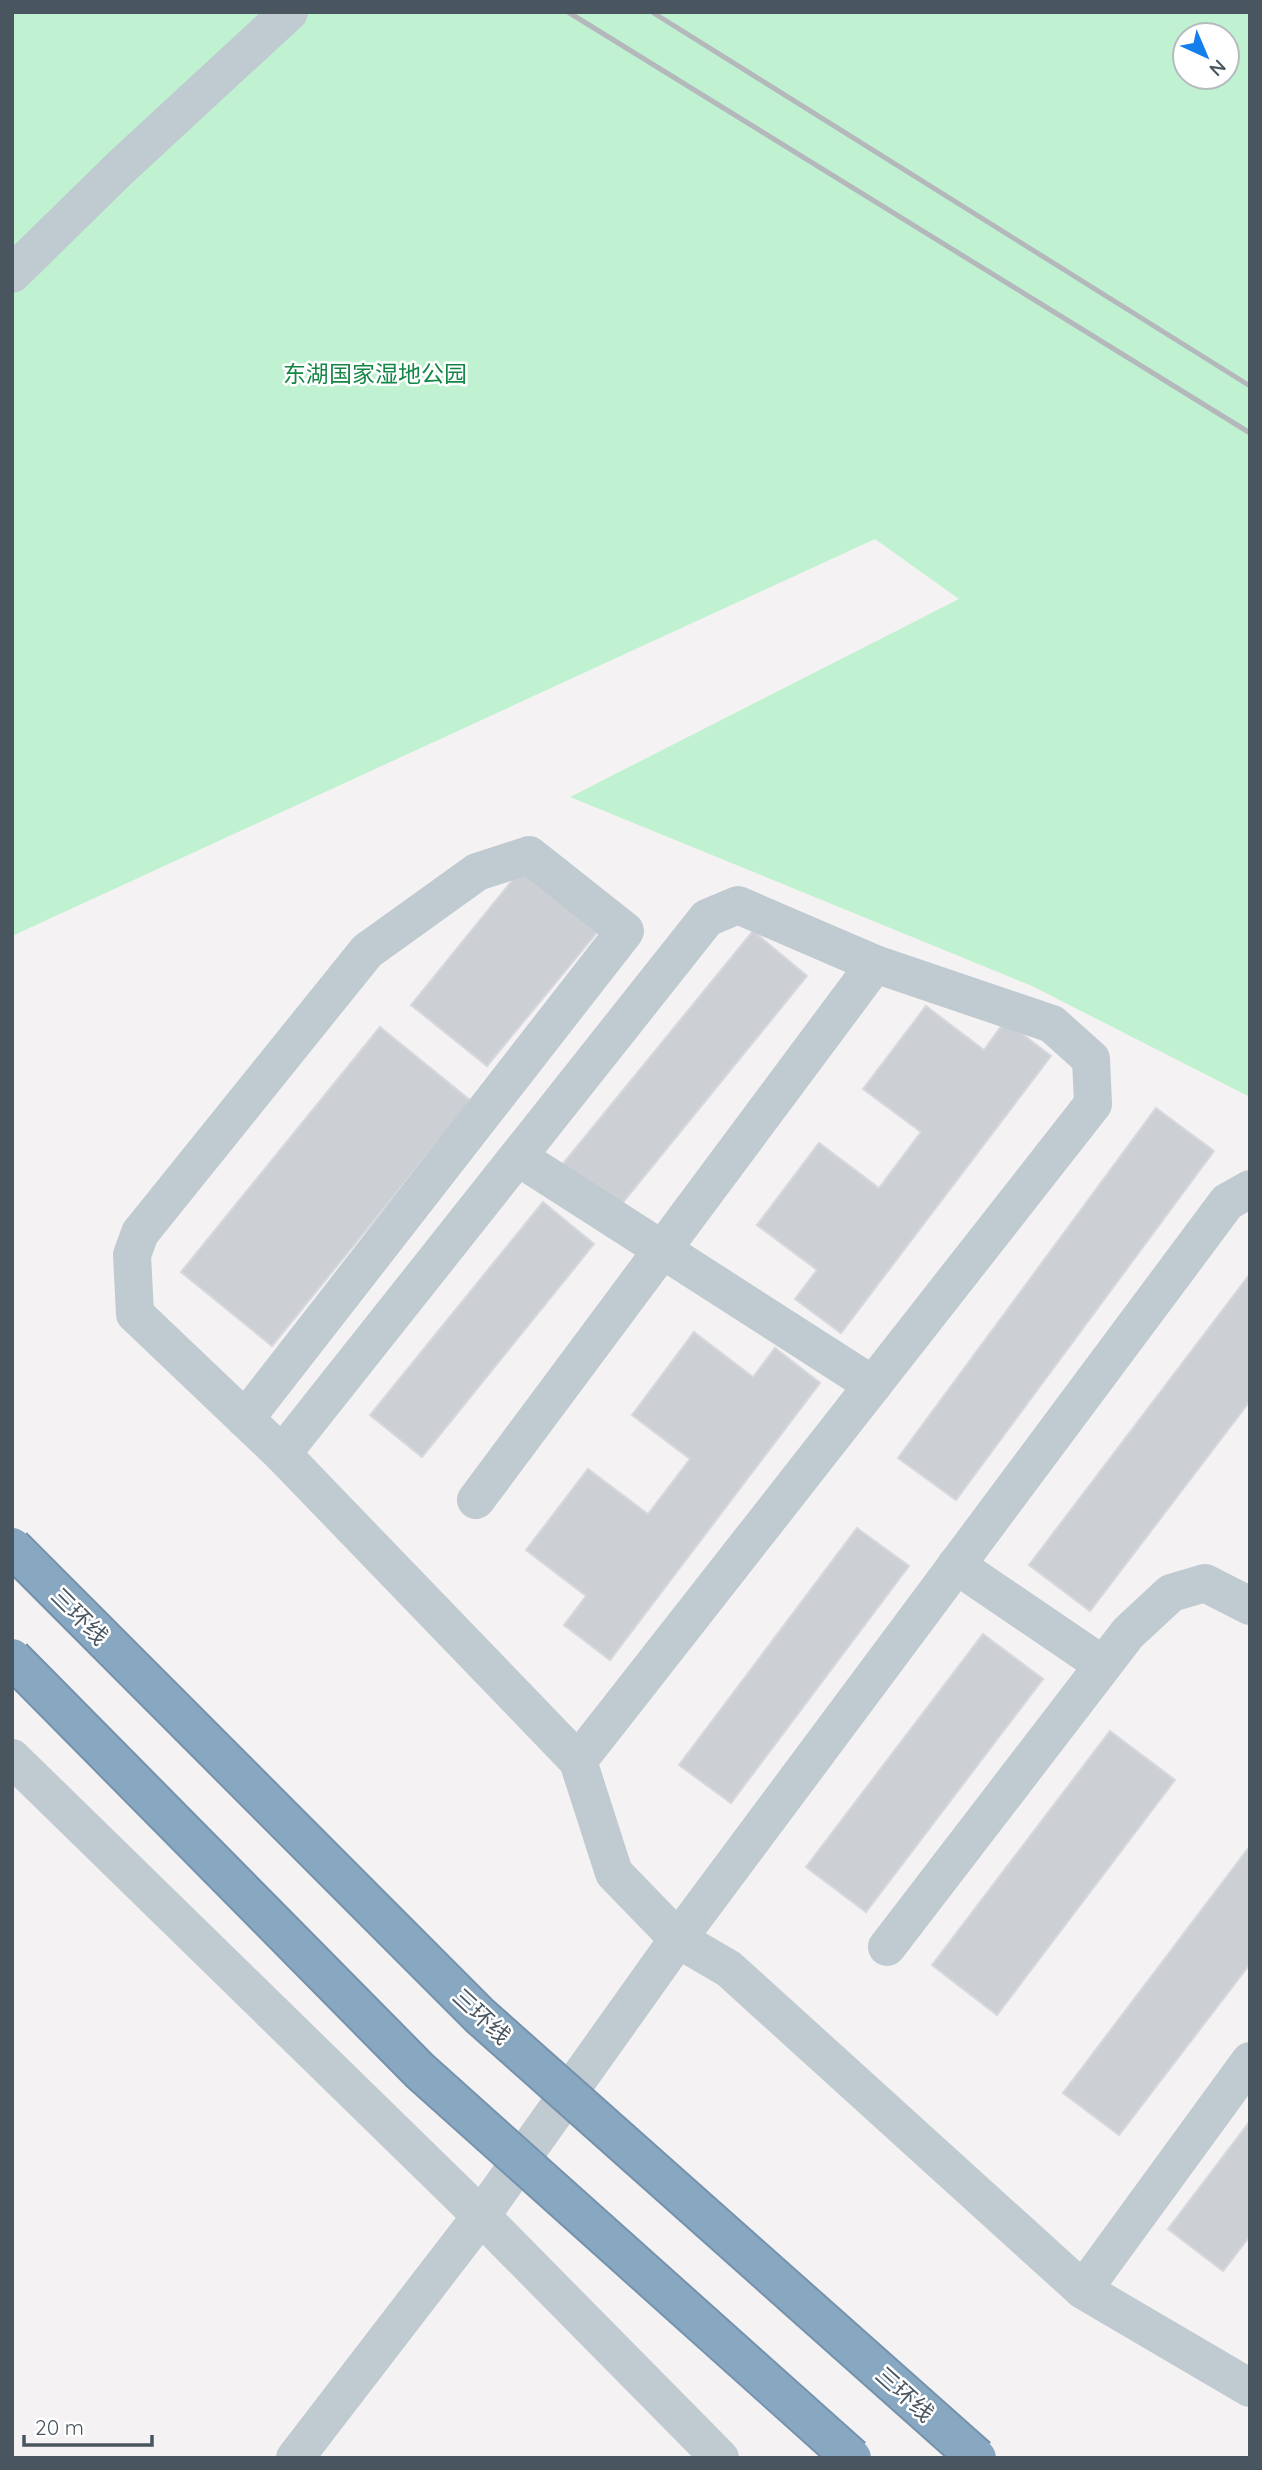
<svg xmlns="http://www.w3.org/2000/svg" width="1262" height="2470" viewBox="0 0 1262 2470" font-family="Quicksand,'Noto Sans SC',sans-serif">
<rect width="100%" height="100%" fill="#f4f2f2"/>
<path fill="#c0f2d1" fill-rule="evenodd" d="M12 12H1250V1097L1032 986 570 797 959 599 875 539 12 936ZM1185 35H1227V77H1185Z"/>
<g fill="#cccfd4" stroke="#d6d8dd" stroke-width="2">
<path d="M523 867 600 929 487 1066 411 1005Z"/>
<path d="M753 931 807 976 616 1211 561 1166Z"/>
<path d="M926 1006 984 1050 1005 1021 1051 1056 841 1333 795 1299 817 1270 757 1225 819 1143 879 1188 921 1132 863 1089Z"/>
<path d="M380 1027 471 1101 272 1346 181 1272Z"/>
<path d="M1156 1108 1214 1151 956 1500 898 1458Z"/>
<path d="M543 1202 594 1244 422 1457 370 1415Z"/>
<path d="M1250 1274V1401L1090 1611 1029 1565Z"/>
<path d="M694 1332 753 1377 775 1348 820 1383 610 1660 564 1625 586 1596 526 1550 588 1469 648 1514 690 1459 632 1415Z"/>
<path d="M857 1528 909 1566 731 1803 679 1765Z"/>
<path d="M983 1634 1043 1679 866 1912 806 1867Z"/>
<path d="M1110 1731 1175 1780 997 2015 932 1965Z"/>
<path d="M1250 1846V1964L1119 2135 1063 2093Z"/>
<path d="M1250 2121V2236L1223 2271 1168 2229Z"/>
</g>
<g fill="none" stroke-linecap="round" stroke-linejoin="round">
<g stroke="#bfcad1" stroke-width="38">
<path d="M12 274 119 169 289 12"/>
<path d="M518 1157 873 1385"/>
<path d="M245 1419 625 931 529 855 477 872 367 951 140 1233 132 1255 135 1314 282 1454 578 1761 614 1873 678 1939 729 1969 1083 2290 1250 2388"/>
<path d="M282 1454 707 918 738 905 875 964 476 1500"/>
<path d="M956 1565 1103 1665"/>
<path d="M12 1758 481 2216 720 2458"/>
<path d="M578 1761 1093 1104 1091 1059 1052 1024 875 964"/>
<path d="M887 1947 1128 1633 1171 1593 1205 1583 1250 1606"/>
<path d="M1083 2290 1250 2061"/>
<path d="M295 2458 481 2216 678 1939 1227 1202 1250 1189"/>
</g>
<g stroke="#b4b7bc" stroke-width="5">
<path d="M568 12 1250 433"/>
<path d="M652 12 1250 386"/>
</g>
<defs>
<g id="highway-bridge">
<path d="M12 1547 480 2016 977 2458"/>
<path d="M12 1658 420 2071 852 2458"/>
</g>
</defs>
<use href="#highway-bridge" stroke="#7492ad" stroke-width="42" stroke-linecap="butt"/>
<use href="#highway-bridge" stroke="#88a7c1" stroke-width="38"/>
</g>
<g text-anchor="middle" dominant-baseline="central" stroke-width="5" stroke-linejoin="round" paint-order="stroke">
<g font-size="23" fill="#148747" stroke="#fff">
<text x="375" y="373">东湖国家湿地公园</text>
</g>
<g font-size="23" fill="#495660" stroke="#fff">
<text transform="translate(80 1616) rotate(45)">三环线</text>
<text transform="translate(482 2016) rotate(43)">三环线</text>
<text transform="translate(905 2394) rotate(42)">三环线</text>
</g>
</g>
<rect width="1262" height="2470" fill="none" stroke="#495660" stroke-width="28"/>
<g transform="translate(1206 56) rotate(136)"><circle r="33" fill="#ffffff" stroke="#b6bbbf" stroke-width="2"/>
<path d="M0-5L12 26L0 18L-12 26Z" fill="#147eec"/>
<text y="-10" font-size="19" font-weight="bold" text-anchor="middle" fill="#495660">N</text>
</g>
<path d="M24 2435v10h128v-10" fill="none" stroke="#495660" stroke-width="3.5"/>
<text x="35" y="2435" font-size="21" fill="#495660" stroke="#ffffff" stroke-width="5" paint-order="stroke">20 m</text>
</svg>
